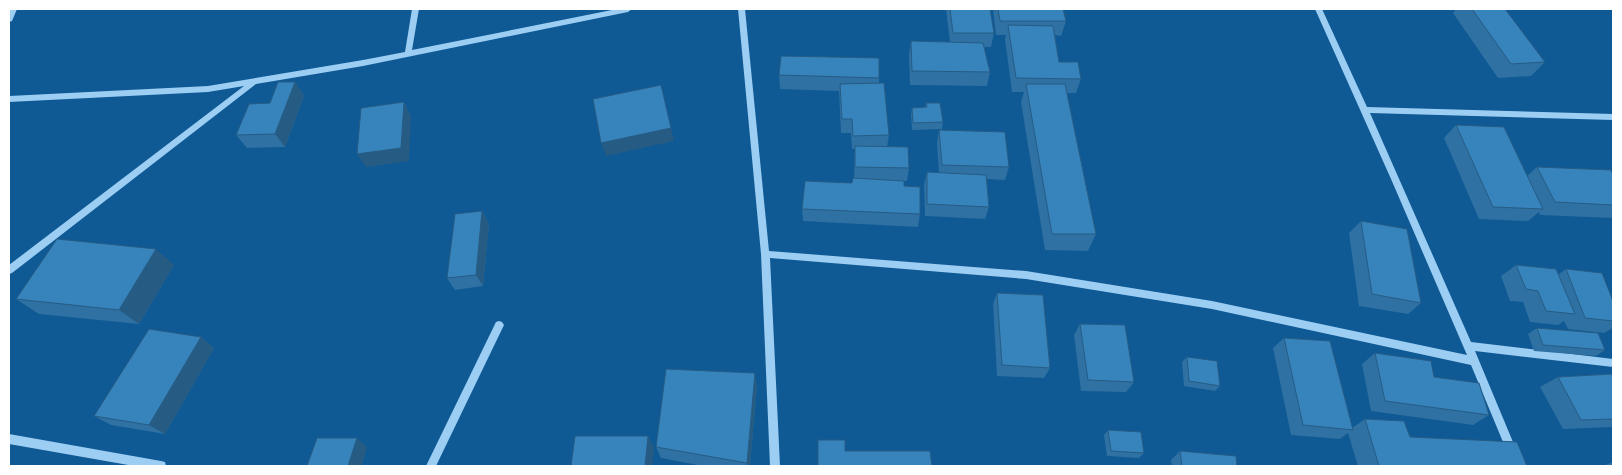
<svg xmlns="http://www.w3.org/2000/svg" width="1622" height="475" viewBox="0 0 1622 475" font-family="'Work Sans',sans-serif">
<rect width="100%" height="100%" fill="#0f5994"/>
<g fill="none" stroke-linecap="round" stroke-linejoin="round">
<g fill="#9ccef4" fill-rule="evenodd">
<path d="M9 9H17L12 21 9 22Z"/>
<path d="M412 9H419L412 50 617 9H632L628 12 363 66 256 84 12 273 9 274V265L244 86 208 92 9 102V96L208 86 363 60 405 52Z"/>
<path d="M738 9H745L769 251 1026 271 1212 301 1467 355 1391 179 1315 9H1322L1367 107 1613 114V120L1370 113 1471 342 1613 359V367L1475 351 1523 466H1513L1471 365 1212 309 1026 279 770 258 780 466H770L761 254Z"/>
<path d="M499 321 502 322 504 325 436 466H426L496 322Z"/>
<path d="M9 434 161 461 165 462 166 466H134L9 444Z"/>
</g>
</g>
<g fill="#2f71a2">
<path d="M946 9H990L994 33 991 47H984L990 72 987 86 910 85 909 55 911 41 950 42Z"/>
<path d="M993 9H1063L1066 21 1061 36 1055 35 1059 62 1081 79 1076 93H1067L1096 234 1088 251 1045 250 1021 102 1024 92H1012L1005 39 1006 35H996Z"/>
<path d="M1456 9H1505L1545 62 1531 76 1498 78 1453 13Z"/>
<path d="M779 75 879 78V83L889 135 887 147 909 168 907 181H903L904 186 920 214 918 227 803 221 802 209 852 183 854 178 855 149H852L851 133H841L839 91 780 89Z"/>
<path d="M295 82 304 96 285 147 247 148 236 135 270 103Z"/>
<path d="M926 103 943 122 942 129 912 130 911 115 912 108 925 107Z"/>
<path d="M1456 125 1527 176 1537 167 1613 175V218L1540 215 1539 212 1528 221 1479 219 1444 138Z"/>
<path d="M939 130 1009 167 1005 180 987 179 989 207 985 219 925 216 924 185 927 172 939 173 937 143Z"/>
<path d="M482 211 489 224 483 286 455 290 447 278Z"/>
<path d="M1361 221 1421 303 1408 314 1359 306 1349 233Z"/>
<path d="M174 265 139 324 39 314 16 299Z"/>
<path d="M1516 265 1559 274 1566 269 1613 301V328L1604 333 1568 329 1564 321 1558 325 1530 322 1523 302 1510 301 1501 276Z"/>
<path d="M997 293 1050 368 1044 378 997 376 993 304Z"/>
<path d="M1080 324 1134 382 1126 392 1081 391 1074 335Z"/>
<path d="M1537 328 1605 350 1596 356 1534 351 1528 334Z"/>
<path d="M201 337 214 348 165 434 111 425 94 416Z"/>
<path d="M1284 338 1352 428 1365 419 1410 437 1527 466H1358L1348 433 1340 439 1291 435 1273 348Z"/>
<path d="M1375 353 1489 415 1473 425 1371 411 1362 364Z"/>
<path d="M1187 357 1220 386 1215 391 1184 386 1182 362Z"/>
<path d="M1613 374V427L1563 429 1540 387 1558 377Z"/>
<path d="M757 386 750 466H703L661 458 656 447Z"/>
<path d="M1108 430 1144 453 1139 458 1107 456 1104 435Z"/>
<path d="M1180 451 1237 466H1172L1171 460Z"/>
<path d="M1613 462V466H1603Z"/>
</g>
<g fill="#265c84">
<path d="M295 82 304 96 285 147 275 134Z"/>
<path d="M404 102 411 116 409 161 366 167 357 154Z"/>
<path d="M671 128 674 141 606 156 601 143Z"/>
<path d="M482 211 489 224 483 286 476 275Z"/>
<path d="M156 249 174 265 139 324 119 310Z"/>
<path d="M201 337 214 348 165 434 149 425Z"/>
<path d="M755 373 757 386 750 466H747V463Z"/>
<path d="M648 436 654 448 652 466H645Z"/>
<path d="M357 438 367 447 362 466H348Z"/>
</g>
<g fill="#3783bc" stroke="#265c84">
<path d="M950 9H990L994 33H953Z"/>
<path d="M998 9H1063L1066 21H1000Z"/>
<path d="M1472 9H1505L1545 62 1511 64Z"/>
<path d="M1008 25 1053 26 1059 62H1078L1081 79 1016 78Z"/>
<path d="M911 41 983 43 990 72 912 71Z"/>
<path d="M781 56 879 58V78L779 75Z"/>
<path d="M278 82H295L275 134 236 135 249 104 270 103Z"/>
<path d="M884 83 889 135 853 136 852 119H842L840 84Z"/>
<path d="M1026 84H1065L1096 234H1052Z"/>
<path d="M661 85 671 128 601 143 593 99Z"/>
<path d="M404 102 401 148 357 154 361 108Z"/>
<path d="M926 103H940L943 122 913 123 912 108 927 107Z"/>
<path d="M1456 125 1504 127 1543 209 1493 207Z"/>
<path d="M939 130 1005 132 1009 167 942 165Z"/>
<path d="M855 146 908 147 909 168 855 167Z"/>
<path d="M1537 167 1611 170 1613 175V205L1555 202Z"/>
<path d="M927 172 986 175 989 207 927 204Z"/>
<path d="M853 178 904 181V186L920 187V214L802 209 805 181 852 183Z"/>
<path d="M482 211 476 275 447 278 455 214Z"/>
<path d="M1361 221 1407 229 1421 303 1372 294Z"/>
<path d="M57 239 156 249 119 310 16 299Z"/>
<path d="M1516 265 1556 269 1575 314 1546 311 1538 291 1526 289Z"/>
<path d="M1566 269 1602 273 1613 301V321L1585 318Z"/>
<path d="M997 293 1043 295 1050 368 1002 365Z"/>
<path d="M1080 324 1125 325 1134 382 1088 380Z"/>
<path d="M1537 328 1598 333 1605 350 1543 345Z"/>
<path d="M149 329 201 337 149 425 94 416Z"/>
<path d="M1284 338 1330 341 1353 430 1303 425Z"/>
<path d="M1375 353 1431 361 1434 377 1479 383 1489 415 1385 401Z"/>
<path d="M1187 357 1217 361 1220 386 1189 381Z"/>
<path d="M666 369 755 373 747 463 656 447Z"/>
<path d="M1613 374V419L1581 420 1558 377Z"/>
<path d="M1365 419 1404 421 1410 437 1517 442 1527 466H1379Z"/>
<path d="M1108 430 1141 432 1144 453 1111 451Z"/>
<path d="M575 436H648L645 466H571Z"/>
<path d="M317 438H357L348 466H307Z"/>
<path d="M818 440H845V451H930L932 466H818Z"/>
<path d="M1180 451 1236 456 1237 466H1182Z"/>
</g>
<rect width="1622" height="475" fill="none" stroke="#ffffff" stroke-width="20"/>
</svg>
